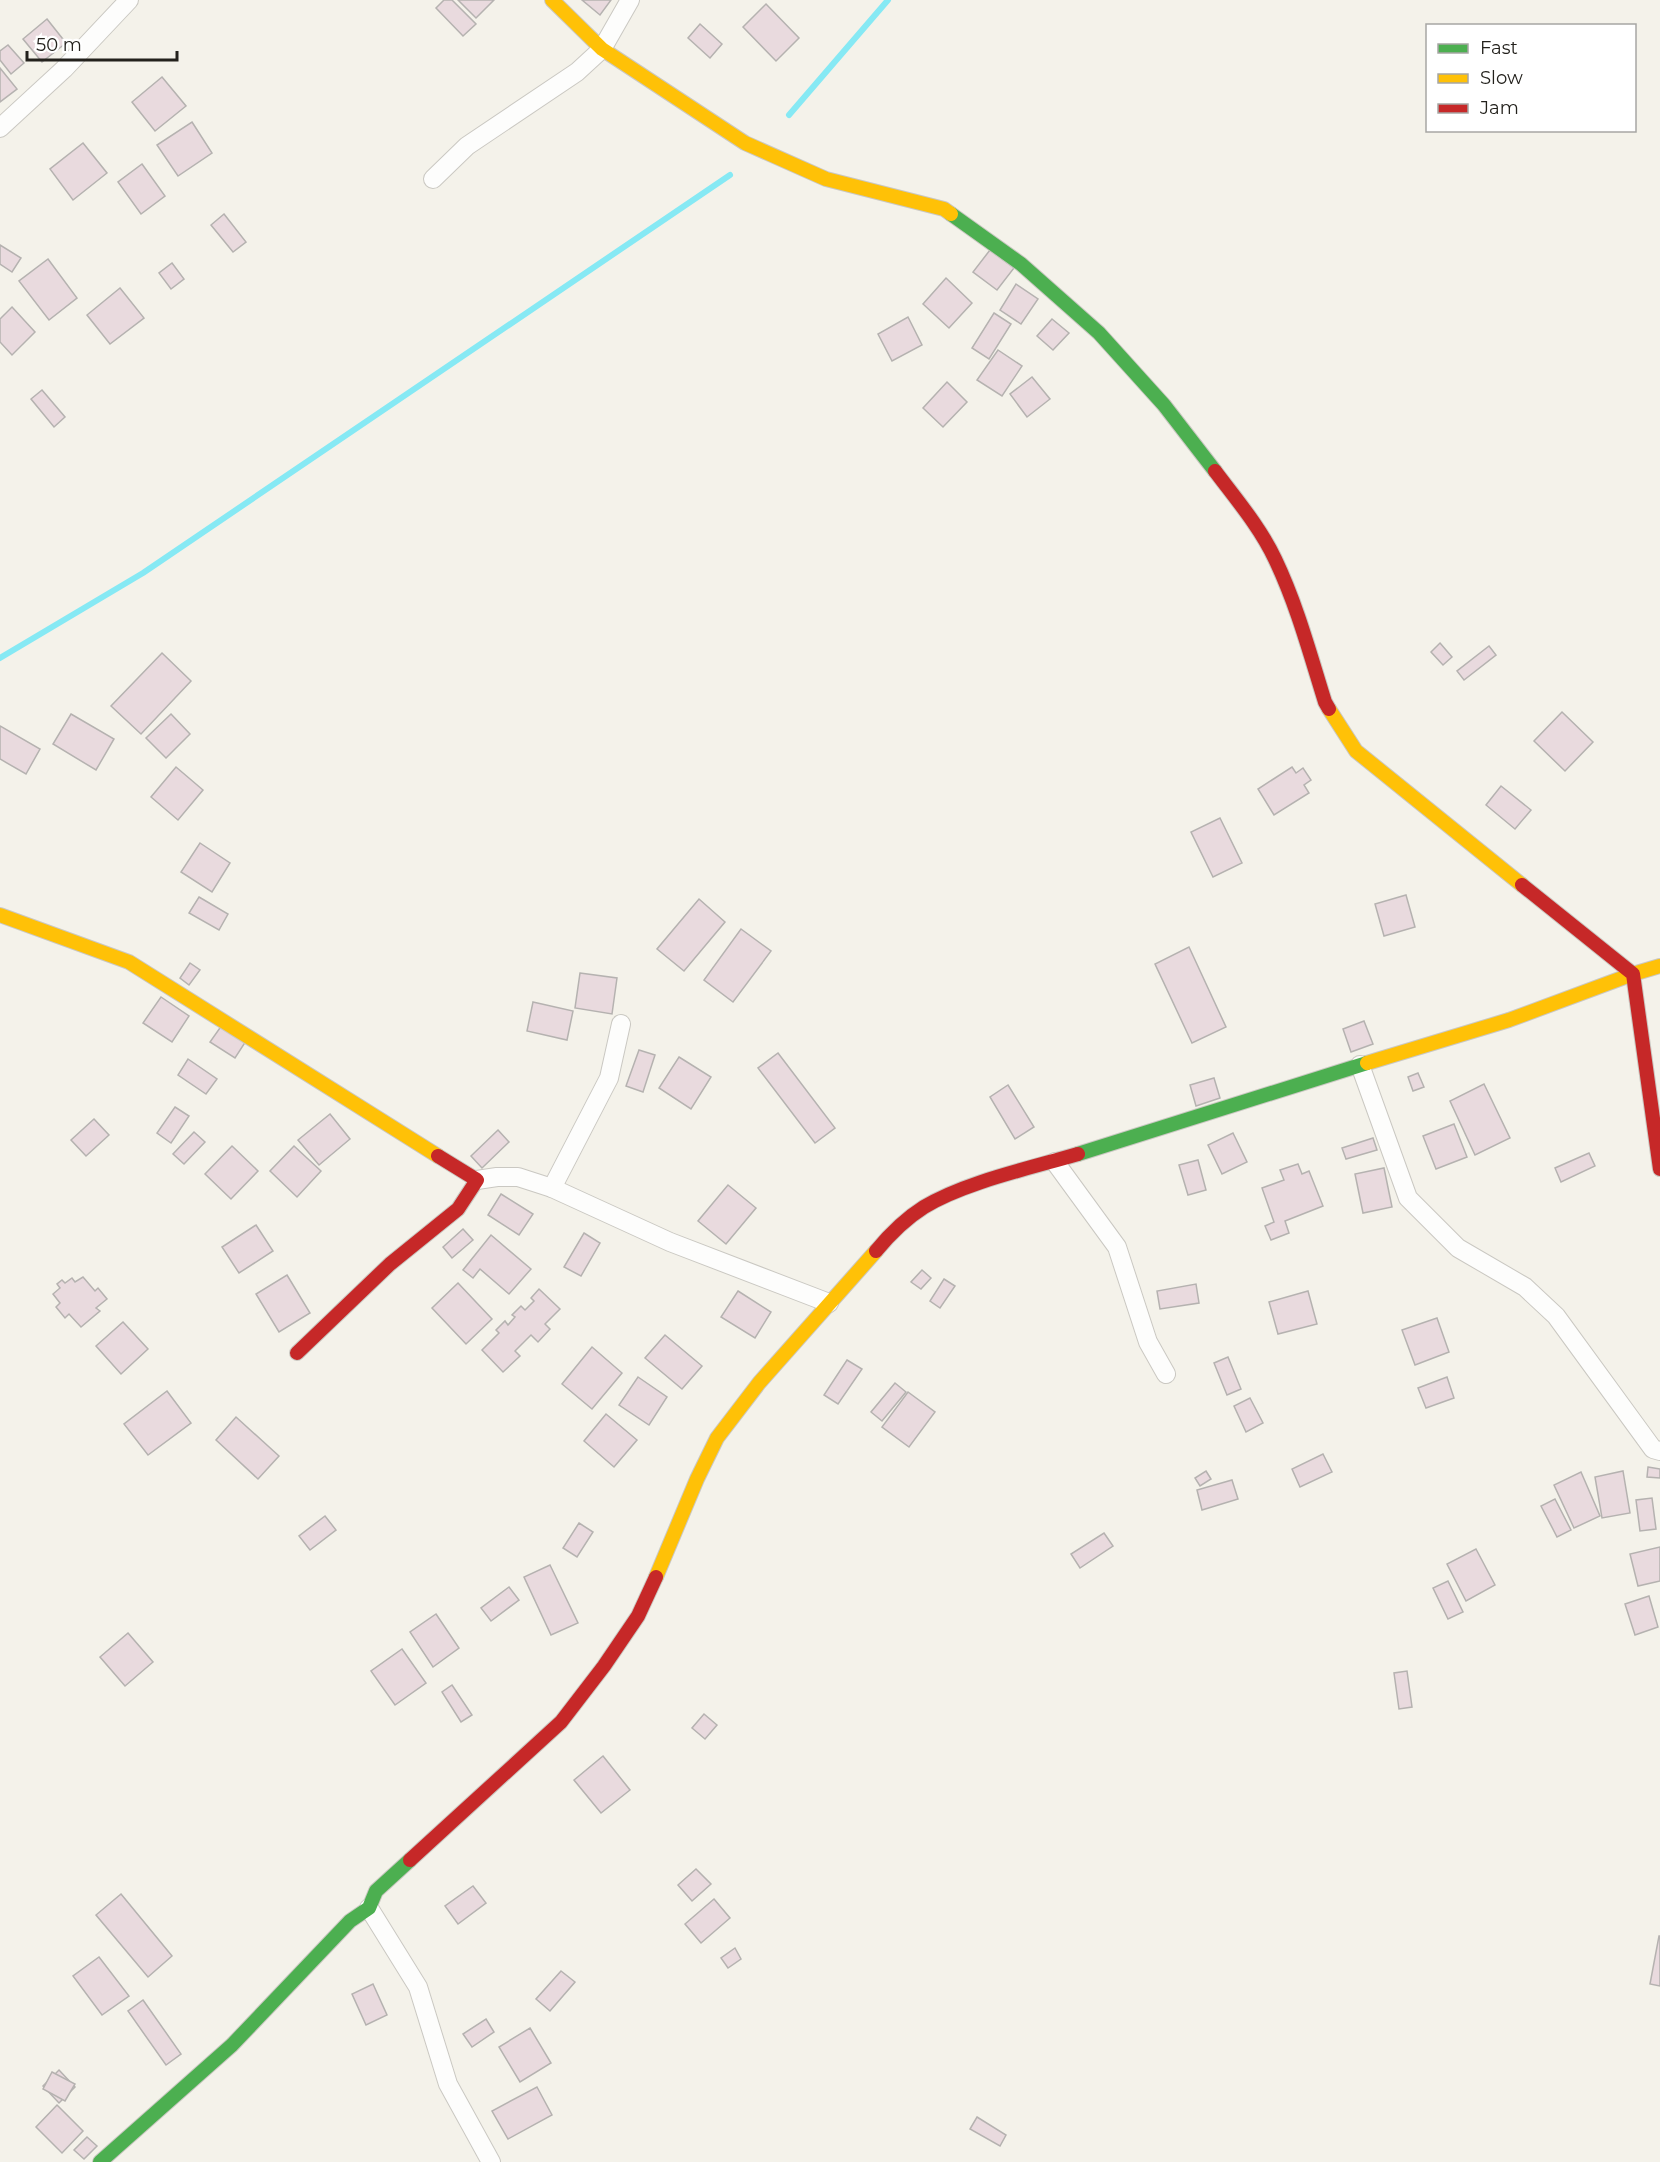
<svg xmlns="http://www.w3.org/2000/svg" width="1660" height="2162" viewBox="0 0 1660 2162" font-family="Montserrat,sans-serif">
<rect width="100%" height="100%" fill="#f4f2ea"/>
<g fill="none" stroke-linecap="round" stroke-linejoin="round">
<g stroke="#86e9f4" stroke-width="6">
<path d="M789 115 888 0"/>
<path d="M0 658 143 573 730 175"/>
</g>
</g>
<g fill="#e9dade" stroke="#b5b2b0" stroke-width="1.5">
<path d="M444 0H452L476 24 463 36 436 8Z"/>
<path d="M458 0H494L476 18Z"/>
<path d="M582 0H611L600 15Z"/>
<path d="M766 4 799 38 776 61 743 27Z"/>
<path d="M47 19 66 43 42 62 23 39Z"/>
<path d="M700 24 722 44 710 58 688 38Z"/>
<path d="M8 45 24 63 11 74 0 60V51Z"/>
<path d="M0 68 17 89 0 102Z"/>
<path d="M162 77 186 106 155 131 132 102Z"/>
<path d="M192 122 212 153 178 176 157 145Z"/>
<path d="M83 143 107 173 73 200 50 169Z"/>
<path d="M142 164 165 196 141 214 118 182Z"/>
<path d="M224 214 246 242 233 252 211 225Z"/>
<path d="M0 245 21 258 12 272 0 264Z"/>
<path d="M990 250 1014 268 997 290 973 272Z"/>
<path d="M48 259 77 298 49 320 19 281Z"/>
<path d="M172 263 184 279 171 289 159 273Z"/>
<path d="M946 278 972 303 949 328 923 304Z"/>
<path d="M1016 284 1038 299 1021 324 1000 310Z"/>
<path d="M120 288 144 318 110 344 87 315Z"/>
<path d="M12 307 35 332 12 355 0 342V319Z"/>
<path d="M994 313 1011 324 989 359 972 348Z"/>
<path d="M908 317 922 345 892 361 878 334Z"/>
<path d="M1052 319 1069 333 1053 350 1037 336Z"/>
<path d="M998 350 1022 366 1002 396 977 380Z"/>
<path d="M1032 377 1050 399 1027 417 1010 394Z"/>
<path d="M947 382 967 402 943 427 923 408Z"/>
<path d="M42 390 65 417 54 427 31 399Z"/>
<path d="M1440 643 1452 657 1443 665 1431 652Z"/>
<path d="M1489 646 1496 655 1464 680 1457 671Z"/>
<path d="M162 653 191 681 141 734 111 706Z"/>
<path d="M1562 712 1593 742 1565 771 1534 741Z"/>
<path d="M71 714 114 739 96 770 53 744Z"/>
<path d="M171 714 190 734 166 758 146 738Z"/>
<path d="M0 726 40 749 26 774 0 759Z"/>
<path d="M176 767 203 790 178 820 151 797Z"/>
<path d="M1292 767 1296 773 1303 768 1311 780 1304 785 1309 793 1274 815 1258 789Z"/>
<path d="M1501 786 1531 810 1515 829 1486 805Z"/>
<path d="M1220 818 1242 863 1213 877 1191 832Z"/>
<path d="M200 843 230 863 212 892 181 872Z"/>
<path d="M1406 895 1415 927 1384 936 1375 904Z"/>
<path d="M199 897 228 914 219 930 189 913Z"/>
<path d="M699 899 725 922 684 971 657 949Z"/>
<path d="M741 929 771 951 733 1002 704 980Z"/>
<path d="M1189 947 1226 1027 1192 1043 1155 964Z"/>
<path d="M190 963 200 970 189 985 180 978Z"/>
<path d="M580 973 617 978 612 1014 575 1008Z"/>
<path d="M161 997 189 1016 172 1042 143 1023Z"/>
<path d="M533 1002 573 1011 567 1040 527 1031Z"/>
<path d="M1364 1021 1373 1044 1351 1052 1343 1029Z"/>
<path d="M222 1025 246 1041 235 1058 210 1042Z"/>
<path d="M639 1050 655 1055 643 1092 626 1086Z"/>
<path d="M778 1053 835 1128 815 1143 758 1068Z"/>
<path d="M679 1057 711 1077 691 1109 659 1088Z"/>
<path d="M188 1059 217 1079 206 1094 178 1075Z"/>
<path d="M1418 1073 1424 1087 1413 1091 1408 1077Z"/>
<path d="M1214 1078 1220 1098 1196 1106 1190 1085Z"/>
<path d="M1484 1084 1510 1138 1475 1155 1450 1101Z"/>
<path d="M1008 1085 1034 1127 1015 1139 990 1097Z"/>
<path d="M175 1107 189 1116 171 1143 157 1133Z"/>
<path d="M330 1114 350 1139 319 1165 298 1140Z"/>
<path d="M94 1119 109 1135 86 1156 71 1140Z"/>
<path d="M1454 1124 1467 1157 1436 1169 1423 1136Z"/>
<path d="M498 1130 509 1142 482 1168 471 1156Z"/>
<path d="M194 1132 205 1142 184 1164 173 1154Z"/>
<path d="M1233 1133 1247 1162 1222 1174 1208 1145Z"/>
<path d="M1373 1138 1377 1150 1346 1159 1342 1148Z"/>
<path d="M232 1146 258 1171 231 1199 205 1174Z"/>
<path d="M294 1146 321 1171 297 1197 270 1171Z"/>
<path d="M1589 1153 1595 1166 1561 1182 1555 1168Z"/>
<path d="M1198 1160 1206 1190 1188 1195 1179 1165Z"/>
<path d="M1298 1164 1302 1174 1309 1171 1323 1206 1285 1221 1289 1233 1271 1240 1265 1226 1274 1222 1262 1188 1284 1180 1280 1170Z"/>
<path d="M1384 1168 1392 1207 1363 1213 1355 1174Z"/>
<path d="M728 1185 756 1208 726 1244 698 1221Z"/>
<path d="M501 1194 533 1214 519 1235 488 1215Z"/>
<path d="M256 1225 273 1251 239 1273 222 1247Z"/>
<path d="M463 1229 473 1240 452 1258 443 1247Z"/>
<path d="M584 1233 600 1243 581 1276 564 1267Z"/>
<path d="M491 1235 531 1269 509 1294 480 1269 473 1278 463 1270Z"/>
<path d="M922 1270 931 1278 921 1289 911 1282Z"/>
<path d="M287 1275 310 1313 279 1332 256 1294Z"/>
<path d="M83 1277 95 1291 98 1288 107 1299 96 1308 100 1311 81 1327 69 1314 65 1318 56 1307 60 1303 53 1294 60 1288 57 1284 62 1280 65 1283 72 1278 75 1282Z"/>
<path d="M944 1279 955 1286 940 1308 930 1301Z"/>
<path d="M458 1283 492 1319 466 1344 432 1308Z"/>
<path d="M1196 1284 1199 1303 1160 1309 1157 1291Z"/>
<path d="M539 1289 560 1309 545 1324 550 1329 538 1342 531 1335 515 1351 520 1356 503 1372 482 1350 499 1333 496 1330 505 1321 508 1325 515 1317 512 1315 521 1306 525 1310 534 1301 531 1298Z"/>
<path d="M738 1291 771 1312 755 1338 721 1317Z"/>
<path d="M1308 1291 1317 1324 1278 1334 1269 1302Z"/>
<path d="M1437 1318 1449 1352 1415 1365 1402 1330Z"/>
<path d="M123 1322 148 1349 121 1374 96 1346Z"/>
<path d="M665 1335 702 1366 682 1389 645 1358Z"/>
<path d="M592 1347 622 1373 592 1409 562 1384Z"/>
<path d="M1228 1357 1241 1389 1227 1395 1214 1363Z"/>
<path d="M847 1360 862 1369 838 1404 824 1395Z"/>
<path d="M638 1377 667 1397 649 1425 619 1405Z"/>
<path d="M1447 1377 1454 1398 1426 1408 1418 1388Z"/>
<path d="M895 1383 906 1392 882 1421 871 1412Z"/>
<path d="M167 1391 191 1423 148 1455 124 1424Z"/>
<path d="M908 1392 935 1412 909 1447 882 1427Z"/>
<path d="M1250 1398 1263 1423 1246 1432 1234 1406Z"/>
<path d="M606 1414 637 1440 614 1467 584 1441Z"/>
<path d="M236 1417 279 1456 258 1479 216 1440Z"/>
<path d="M1323 1454 1332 1472 1300 1487 1292 1469Z"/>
<path d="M1648 1467 1660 1469V1478L1647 1477Z"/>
<path d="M1206 1471 1211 1479 1200 1486 1195 1478Z"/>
<path d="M1623 1471 1630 1513 1602 1518 1595 1477Z"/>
<path d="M1581 1472 1600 1516 1574 1528 1554 1485Z"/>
<path d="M1232 1480 1238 1499 1202 1510 1197 1490Z"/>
<path d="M1652 1498 1656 1529 1640 1531 1636 1500Z"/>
<path d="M1555 1499 1571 1530 1557 1537 1541 1506Z"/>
<path d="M325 1516 336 1530 310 1550 299 1536Z"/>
<path d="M579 1523 593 1532 577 1557 563 1548Z"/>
<path d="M1104 1533 1113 1546 1080 1568 1071 1554Z"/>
<path d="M1660 1547V1581L1638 1586 1630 1554Z"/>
<path d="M1476 1549 1495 1585 1466 1601 1447 1564Z"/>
<path d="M550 1565 578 1623 551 1635 524 1577Z"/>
<path d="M1448 1581 1463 1612 1448 1619 1433 1588Z"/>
<path d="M509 1587 519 1600 491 1621 481 1608Z"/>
<path d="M1649 1596 1658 1627 1635 1635 1625 1604Z"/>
<path d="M436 1614 459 1648 433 1667 410 1632Z"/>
<path d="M128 1633 153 1662 125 1686 100 1657Z"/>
<path d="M402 1649 426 1683 395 1705 371 1671Z"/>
<path d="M1407 1671 1412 1707 1399 1709 1394 1673Z"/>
<path d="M452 1685 472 1715 461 1722 442 1692Z"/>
<path d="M704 1714 717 1725 705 1739 692 1728Z"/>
<path d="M603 1756 630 1790 601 1813 574 1780Z"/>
<path d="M696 1869 711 1884 692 1901 678 1885Z"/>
<path d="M473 1886 486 1903 458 1924 445 1906Z"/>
<path d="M121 1894 172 1956 148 1977 96 1915Z"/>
<path d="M714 1899 730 1918 701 1943 685 1924Z"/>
<path d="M1659 1936H1660V1986L1650 1984Z"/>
<path d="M735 1948 741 1959 728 1968 721 1958Z"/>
<path d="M99 1957 129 1996 102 2015 73 1976Z"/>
<path d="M561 1971 575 1982 550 2011 536 1999Z"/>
<path d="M373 1984 387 2015 366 2025 352 1994Z"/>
<path d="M143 2000 181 2054 166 2065 128 2011Z"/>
<path d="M486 2019 494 2032 472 2047 463 2034Z"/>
<path d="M530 2028 551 2063 520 2082 499 2047Z"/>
<path d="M59 2070 75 2087 59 2103 43 2086Z"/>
<path d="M52 2072 75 2084 65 2101 43 2089Z"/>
<path d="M537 2087 552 2115 508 2139 492 2111Z"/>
<path d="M57 2105 83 2131 62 2153 36 2127Z"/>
<path d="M977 2117 1006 2135 1000 2146 970 2129Z"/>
<path d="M87 2137 97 2146 84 2159 74 2150Z"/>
</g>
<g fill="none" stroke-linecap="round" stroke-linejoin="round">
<defs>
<g id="street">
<path d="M0 128 64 69 129 0"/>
<path d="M433 179 467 146 577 72 602 49 630 0"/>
<path d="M1360 1065 1408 1198 1458 1248 1525 1287 1556 1316 1653 1449 1660 1451"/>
<path d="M1055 1162 1117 1247 1148 1342 1166 1374"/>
<path d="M477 1180 497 1177H518L552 1188 670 1242 829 1303"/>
<path d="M552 1188 609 1078 621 1024"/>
<path d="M369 1908 418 1987 448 2084 491 2162"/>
</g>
<g id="fast">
<path d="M951 214 1021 264 1099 333 1164 405 1215 471"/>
<path d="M1078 1154 1367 1063"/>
<path d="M100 2162 232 2045 350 1921 369 1908 376 1891 410 1860"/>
</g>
<g id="slow">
<path d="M552 0 602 49 745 143 826 179 944 209 951 214"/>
<path d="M1329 709 1356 751 1522 885"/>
<path d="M0 915 129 962 438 1156"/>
<path d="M1367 1063 1509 1020 1633 974 1660 966"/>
<path d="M656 1577 697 1479 717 1438 759 1383 876 1251"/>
</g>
<g id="jam">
<path d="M1215 471C1236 499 1260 527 1275 559 1297 605 1310 654 1325 702L1329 709"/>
<path d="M1522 885 1633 974 1660 1169"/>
<path d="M876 1251C890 1234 905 1219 924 1207 965 1182 1031 1168 1078 1154"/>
<path d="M297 1353 390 1264 458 1209 477 1180 438 1156"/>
<path d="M410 1860 561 1722 604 1666 638 1616 656 1577"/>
</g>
</defs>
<use href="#street" stroke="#cac8c2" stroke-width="20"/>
<use href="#fast" stroke="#cac8c2" stroke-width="16"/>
<use href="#slow" stroke="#cac8c2" stroke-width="16"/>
<use href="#jam" stroke="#cac8c2" stroke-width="16"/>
<use href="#street" stroke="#fdfdfc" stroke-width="18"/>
<use href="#fast" stroke="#4caf50" stroke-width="14"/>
<use href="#slow" stroke="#ffc107" stroke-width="14"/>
<use href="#jam" stroke="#c62828" stroke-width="14"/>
</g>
<rect x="1426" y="24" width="210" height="108" fill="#ffffff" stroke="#a7a6a4" stroke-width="1.5"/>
<rect x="1438" y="44" width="30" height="9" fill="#4caf50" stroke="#a7a6a4" stroke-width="1.5"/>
<text x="1480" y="54" font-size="18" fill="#23211c">Fast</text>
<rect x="1438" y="74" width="30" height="9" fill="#ffc107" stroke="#a7a6a4" stroke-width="1.5"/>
<text x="1480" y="84" font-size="18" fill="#23211c">Slow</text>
<rect x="1438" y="104" width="30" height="9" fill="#c62828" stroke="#a7a6a4" stroke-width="1.5"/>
<text x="1480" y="114" font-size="18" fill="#23211c">Jam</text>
<path d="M27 51v9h150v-9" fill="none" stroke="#23211c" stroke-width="3"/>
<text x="36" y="51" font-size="18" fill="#23211c" stroke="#ffffff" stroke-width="4.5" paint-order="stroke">50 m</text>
</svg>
